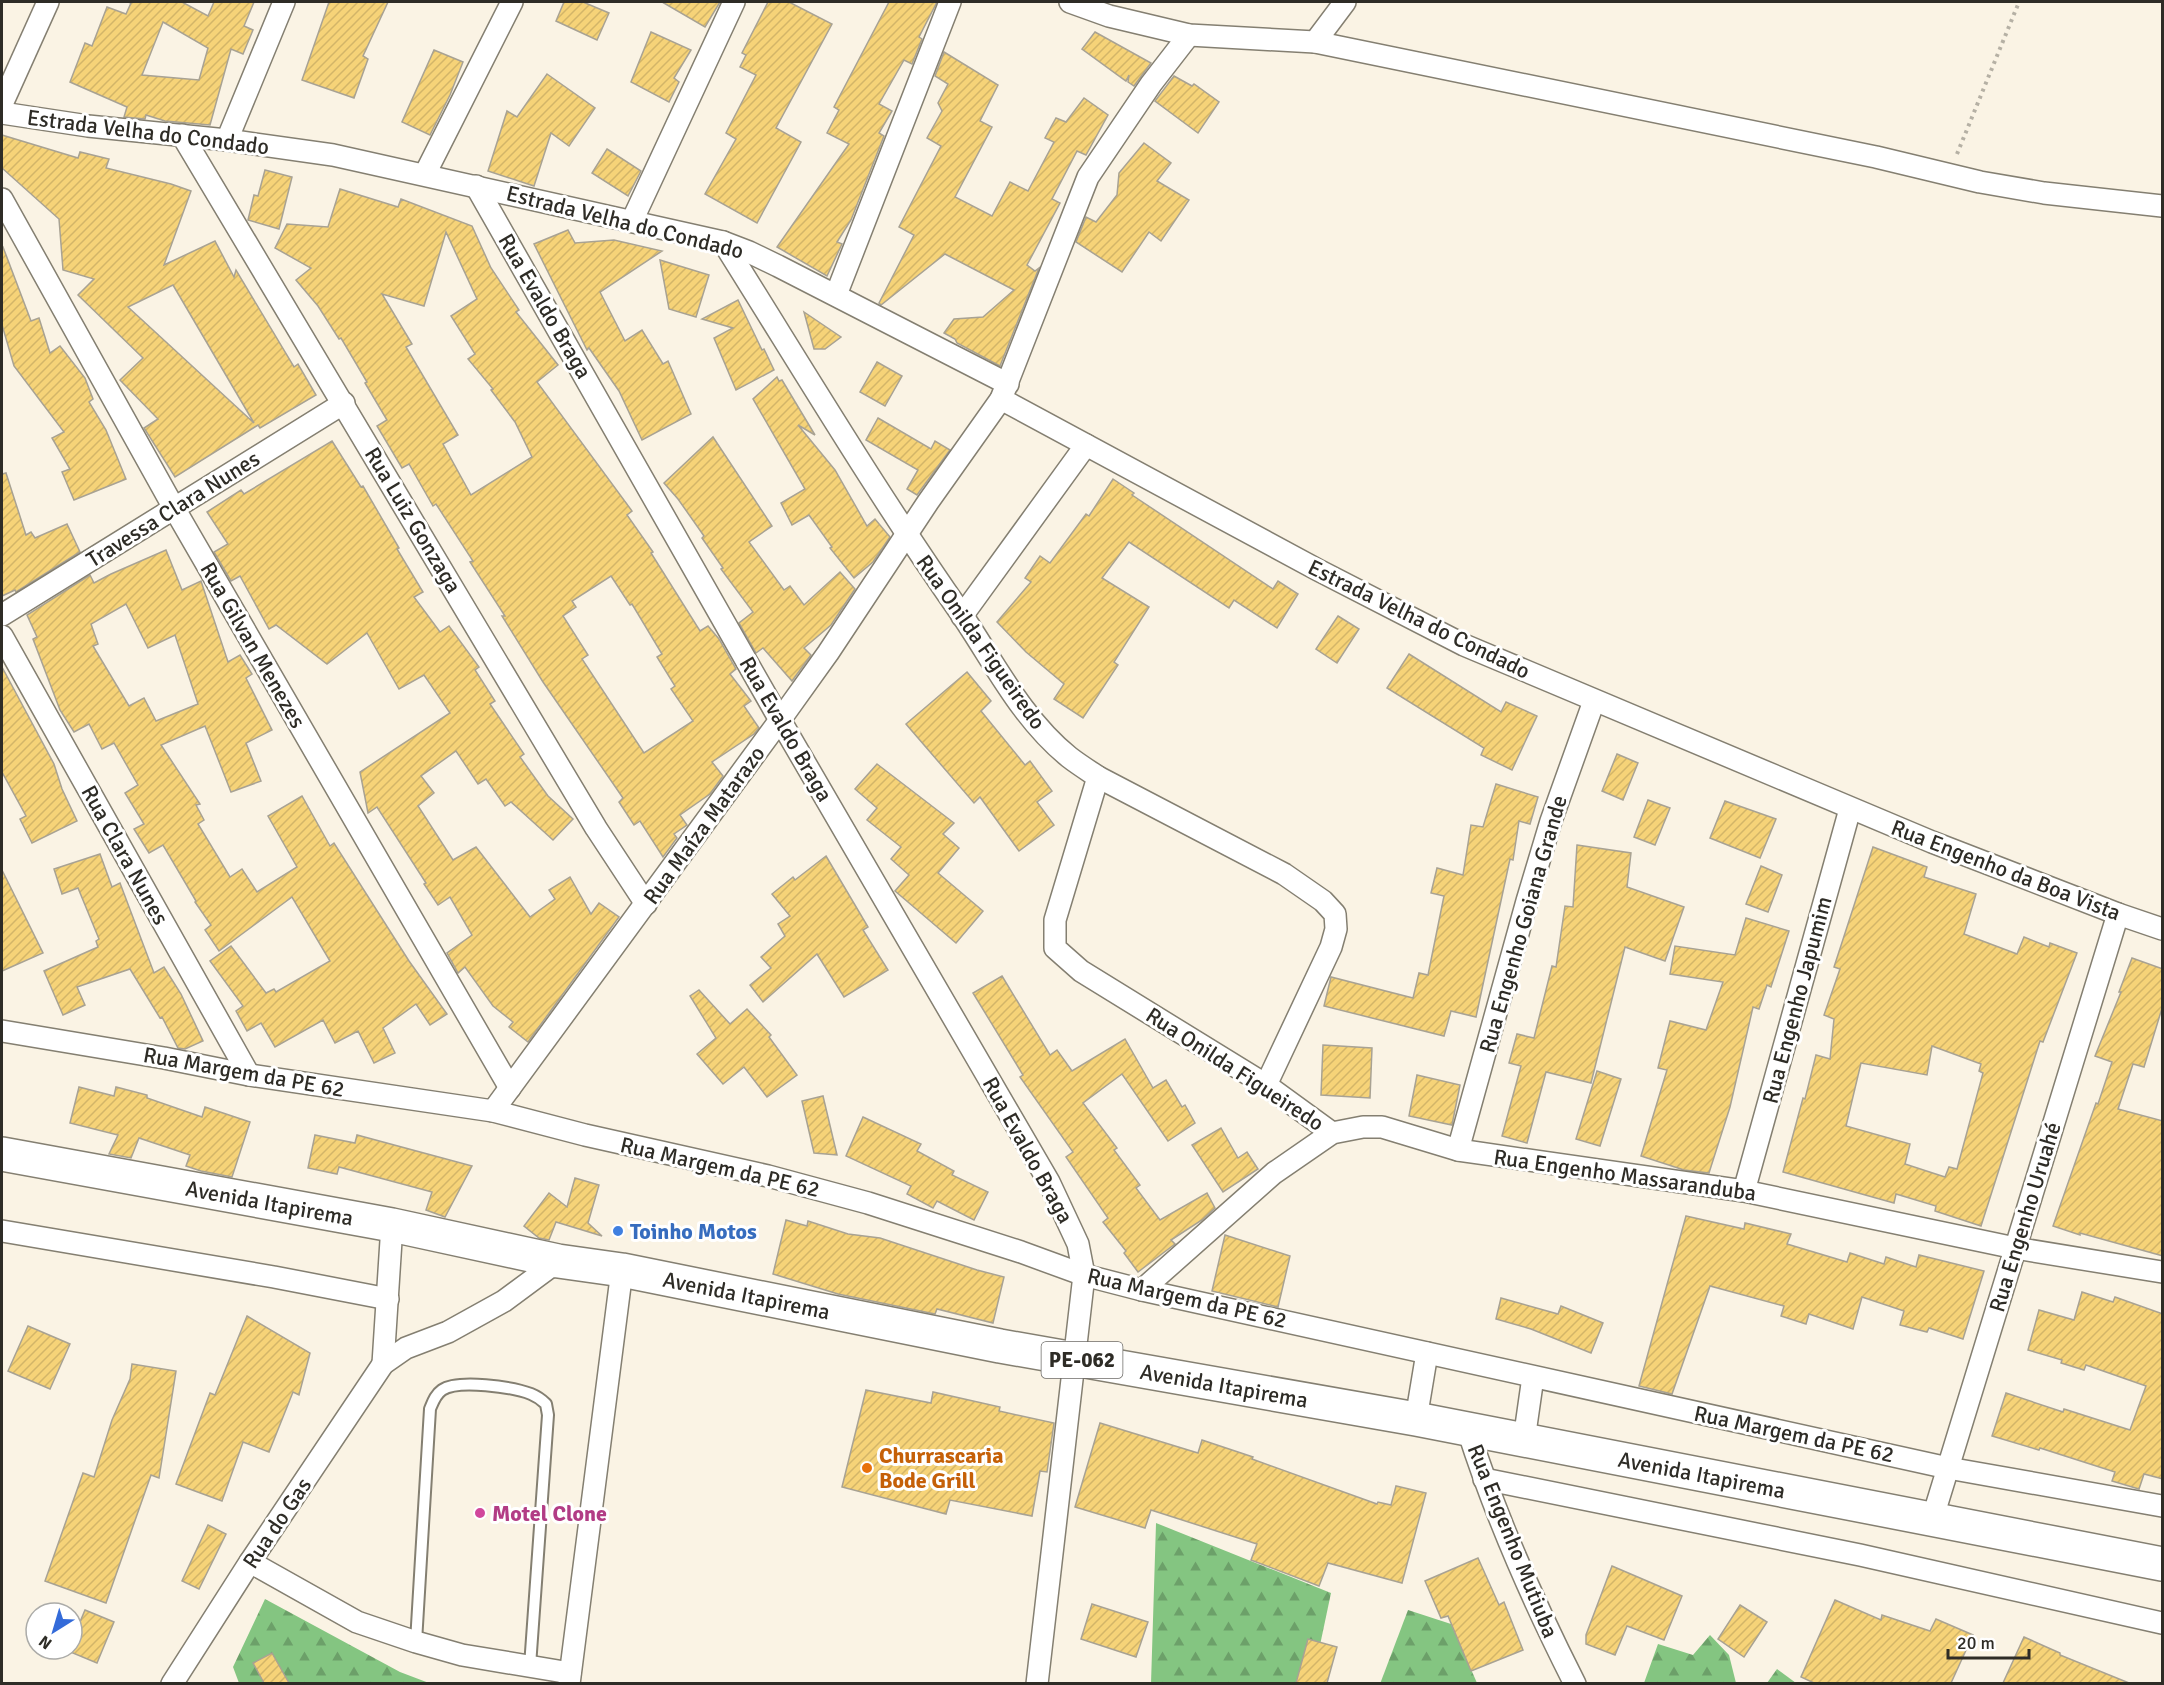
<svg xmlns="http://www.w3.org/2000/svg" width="2164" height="1685" viewBox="0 0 2164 1685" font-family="Signika,sans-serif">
<defs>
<pattern id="forest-firs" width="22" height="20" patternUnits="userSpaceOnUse" patternTransform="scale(1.5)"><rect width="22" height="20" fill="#84c581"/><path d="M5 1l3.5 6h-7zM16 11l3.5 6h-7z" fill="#6ca069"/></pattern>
<pattern id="building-hatch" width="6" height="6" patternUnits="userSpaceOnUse" patternTransform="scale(1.5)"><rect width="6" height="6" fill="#f6d378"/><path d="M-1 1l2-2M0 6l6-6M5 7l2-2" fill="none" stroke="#d3b568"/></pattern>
</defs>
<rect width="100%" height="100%" fill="#faf3e4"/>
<g fill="url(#forest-firs)">
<path d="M1156 1523 1331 1593 1312 1683 1151 1684Z"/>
<path d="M265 1599 400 1672 429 1683H239L233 1667Z"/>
<path d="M1408 1610 1451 1624 1477 1683 1380 1684Z"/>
<path d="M1710 1635 1729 1655 1736 1683H1644L1658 1644 1693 1655Z"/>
<path d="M1777 1669 1796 1683H1767Z"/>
</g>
<g fill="url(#building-hatch)" stroke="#a8a293" stroke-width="1.5" fill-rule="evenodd">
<path d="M128 2H182L208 16 214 2H254L244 26 253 30 243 54 231 49 210 125 165 121 146 115 145 119 124 117 127 107 70 82 85 43 92 46 107 7 126 14 131 3ZM163 22 208 48 199 80 142 75Z"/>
<path d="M329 2H388L363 56 368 59 354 98 302 80Z"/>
<path d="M564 2H583L609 13 597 40 556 21Z"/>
<path d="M662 2H720L705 27Z"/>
<path d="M768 2H789L832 24 776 128 801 142 757 223 705 194 736 139 726 133 756 75 740 67 746 55 742 53Z"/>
<path d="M889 2H937L919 37 922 39 912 64 904 60 879 104 892 111 879 133 884 136 851 220 837 242 842 244 827 276 777 247 849 144 827 133 839 110 834 107Z"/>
<path d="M651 32 691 50 674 78 679 82 669 102 631 82Z"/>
<path d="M1095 32 1151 63 1134 86 1128 82 1129 75 1126 81 1082 49Z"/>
<path d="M434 50 463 62 450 95 430 135 402 122Z"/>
<path d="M944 52 998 85 980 121 992 127 955 197 992 216 1010 182 1028 191 1054 142 1045 138 1056 118 1066 122 1084 98 1108 115 1086 155 1077 151 1052 199 1060 203 1027 265 1035 271 1039 268 1000 366 957 343 955 339 944 333 954 319 983 317 1014 290 945 254 881 305 879 303 914 235 899 227 941 146 927 138 942 111 938 103 948 84 935 76Z"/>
<path d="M547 74 595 108 569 146 551 133 534 186 488 171 507 111 517 117Z"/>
<path d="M1174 76 1192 86 1194 84 1219 102 1198 133 1155 101Z"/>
<path d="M2 135 78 158 80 152 109 159 106 168 171 184 191 191 164 265 215 241 234 277 236 270 294 367 298 364 316 395 260 428 258 425 175 477 144 428 158 419 120 380 143 358 78 295 94 279 63 270 59 219 2 168ZM173 285 254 423 128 307Z"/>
<path d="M1144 143 1171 163 1157 181 1189 200 1161 241 1149 232 1122 272 1076 242 1086 217 1096 222 1117 195 1119 173Z"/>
<path d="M607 149 641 171 628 196 592 173Z"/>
<path d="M265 170 292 177 279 229 248 220 254 195 258 196Z"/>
<path d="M340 189 398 207 401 199 472 226 491 268 519 310 516 312 558 365 537 382 632 511 627 515 653 552 651 553 700 631 708 626 719 639 736 669 730 674 751 701 744 706 759 728 754 734 712 762 723 776 710 794 680 815 687 825 674 834 677 838 663 857 640 821 634 825 619 802 623 798 543 682 502 616H505L470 562 473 561 436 504 433 506 409 464 402 468 377 426 387 420 365 383 367 382 341 338 339 339 318 306 296 280 311 268 275 248 287 224 328 227ZM446 232 477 299 451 316 475 354 468 359 493 389 491 390 515 422 532 457 471 495 443 444 458 435 406 347 412 344 382 294 424 306ZM611 576 630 605 632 604 662 654 657 657 675 686 671 689 693 721 644 753 582 659 588 655 563 616 576 607 572 601Z"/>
<path d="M568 230 575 243 614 240 662 251 600 292 625 341 642 330 663 364 668 361 691 414 642 440 619 391 589 348 587 350 534 244Z"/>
<path d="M3 247 31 321 39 318 50 353 60 346 85 378 93 399 89 402 106 430 126 479 74 500 62 472 70 469 52 438 64 432 14 366 2 325V248Z"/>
<path d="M660 260 709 275 696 317 669 309Z"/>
<path d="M738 300 762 350 764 349 774 370 736 390 714 338 733 328 702 319Z"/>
<path d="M804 312 841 337 825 349H814Z"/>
<path d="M877 362 902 376 885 406 860 392Z"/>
<path d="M777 377 779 381 782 380 815 435 798 425 835 470 867 526 875 519 890 537 873 562 854 578 830 548 832 547 809 515 792 525 781 503 805 489 753 399Z"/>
<path d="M878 418 931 449 935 441 950 450 917 495 907 489 918 470 866 440Z"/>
<path d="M713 437 772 526 749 542 784 590 790 586 804 605 840 572 855 589 831 625 804 648 811 655 792 681 763 648 756 653 739 623 753 612 721 569 723 568 702 538 704 536 678 499 664 483Z"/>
<path d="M332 441 361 487 363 486 399 548 397 549 423 592 414 597 440 632 449 626 479 667 475 670 495 701 490 704 524 754 520 757 548 796 573 819 553 840 511 802 505 806 486 779 478 784 456 751 421 776 434 793 418 806 453 860 476 847 530 917 555 899 549 890 570 877 591 914 599 903 619 917 528 1042 509 1027 513 1022 493 1006 465 967 458 973 447 953 472 935 450 897 438 905 424 884 426 883 377 807 368 813 360 772 450 713 424 675 399 689 367 633 327 664 276 625 269 629 240 576 231 581 214 552 228 544 207 512 241 490 244 494Z"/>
<path d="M6 473 26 535 31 532 35 538 67 524 80 552 16 592 15 590 2 596V474Z"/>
<path d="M1113 479 1134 493 1132 495 1273 589 1278 581 1298 594 1277 628 1234 600 1229 608 1129 542 1102 578 1149 607 1114 662 1118 665 1083 718 1054 699 1064 684 1026 652 997 622 1031 582 1025 578 1040 556 1050 563 1086 514 1089 516Z"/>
<path d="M166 550 182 590 201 581 228 662 240 655 252 674 246 678 272 730 246 743 261 781 231 792 205 726 161 745 200 804 196 805 204 820 198 824 230 877 242 869 257 892 297 867 268 816 302 796 330 846 334 843 409 961 447 1014 430 1025 416 1004 383 1028 395 1053 374 1063 358 1031 335 1043 323 1020 275 1047 261 1023 247 1031 236 1011 243 1006 210 961 231 946 266 993 274 989 276 992 330 961 292 897 219 951 205 930 211 925 195 902 196 901 163 845 149 853 134 829 144 824 125 793 138 785 114 743 102 749 89 724 74 732 60 710 33 639 37 637 27 615 90 575 94 583 111 574ZM126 604 148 648 175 635 198 704 156 721 144 698 129 706 93 646 98 644 91 624Z"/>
<path d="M1338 616 1359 629 1337 663 1316 649Z"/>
<path d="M1409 654 1501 712 1506 702 1537 716 1512 770 1481 755 1484 748 1387 688Z"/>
<path d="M2 667 54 764 62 789 77 821 32 843 20 819 26 816 2 772Z"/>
<path d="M967 672 991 701 981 711 1025 765 1030 761 1052 791 1037 802 1054 825 1019 851 980 797 974 803 906 724Z"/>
<path d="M1617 754 1638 763 1623 800 1602 791Z"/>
<path d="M877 764 954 823 943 834 959 848 938 873 983 911 956 943 895 891 909 875 891 859 901 847 867 820 877 808 855 789Z"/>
<path d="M1496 784 1538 797 1530 824 1519 821 1513 860 1510 859 1476 1017 1451 1011 1444 1036 1324 1006 1331 977 1413 998 1419 973 1428 975 1444 896 1431 893 1437 868 1463 875 1471 825 1483 827Z"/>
<path d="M1648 800 1670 808 1655 845 1634 837Z"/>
<path d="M1725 801 1776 819 1760 858 1710 838Z"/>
<path d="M1577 845 1631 853 1627 887 1684 907 1665 961 1625 947 1591 1083 1546 1072 1527 1143 1502 1136 1521 1066 1509 1063 1517 1034 1534 1038 1552 966 1556 967 1565 906 1573 907Z"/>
<path d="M1873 847 1927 867 1924 877 1976 894 1964 934 2017 954 2024 937 2049 947 2050 943 2077 953 2043 1042 2040 1041 1981 1226 1935 1211 1936 1206 1896 1194 1894 1203 1783 1172 1803 1098 1805 1099 1816 1055 1830 1059 1834 1019 1824 1015 1840 969 1834 967ZM1932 1046 1981 1064 1979 1071 1983 1073 1957 1169 1949 1167 1945 1177 1905 1164 1910 1144 1846 1126 1861 1063 1927 1075Z"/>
<path d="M100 854 112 887 120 883 154 973 164 967 181 994 203 1041 185 1049 178 1048 162 1017 160 1018 130 969 77 987 85 1005 63 1015 44 971 98 947 96 941 99 939 78 888 62 894 54 869Z"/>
<path d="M826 856 868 927 863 930 888 970 844 997 817 954 763 1002 750 985 771 968 761 957 785 936 778 924 790 916 772 894 793 877 795 880Z"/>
<path d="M1761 866 1782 875 1768 912 1746 904Z"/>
<path d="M2 870 43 953 2 971Z"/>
<path d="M1746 918 1789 931 1771 987 1767 985 1759 1009 1753 1007 1730 1107 1709 1173 1684 1170 1641 1156 1667 1070 1658 1068 1670 1021 1706 1030 1723 982 1670 974 1675 946 1735 955Z"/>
<path d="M2132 958 2163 969V1005L2144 1067 2133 1064 2118 1109 2163 1121V1256L2080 1233V1235L2053 1226 2096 1103 2098 1104 2112 1062 2095 1056 2121 992H2119Z"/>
<path d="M1002 976 1050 1055 1057 1050 1072 1071 1125 1039 1153 1088 1166 1080 1182 1107 1185 1105 1195 1123 1168 1141 1122 1074 1083 1103 1117 1148 1114 1150 1140 1185 1136 1188 1160 1220 1207 1193 1215 1208 1202 1220 1171 1240 1175 1244 1138 1272 1124 1253 1126 1251 1103 1222 1108 1218 1066 1157 1073 1152 1020 1077 1023 1075 973 993Z"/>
<path d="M699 990 730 1024 747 1009 771 1035 769 1037 797 1075 767 1097 744 1067 723 1084 697 1054 716 1038 690 996Z"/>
<path d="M1323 1045 1372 1048 1370 1098 1321 1095Z"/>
<path d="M1597 1071 1621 1079 1600 1146 1576 1139Z"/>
<path d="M1417 1075 1460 1085 1452 1125 1409 1116Z"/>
<path d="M79 1087 114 1096 116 1087 147 1095V1098L202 1117 205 1107 250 1122 232 1177 201 1171 186 1166 190 1155 139 1138 131 1158 109 1154 118 1135 70 1123Z"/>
<path d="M823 1096 837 1155 814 1153 802 1101Z"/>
<path d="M863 1117 921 1144 917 1151 954 1171 952 1175 988 1192 974 1220 937 1201 933 1208 907 1194 911 1186 846 1156Z"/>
<path d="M1221 1128 1238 1158 1247 1152 1258 1169 1223 1192 1192 1145Z"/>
<path d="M315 1135 355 1143 357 1135 472 1166 445 1217 426 1210 432 1192 339 1167 337 1174 308 1168Z"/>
<path d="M575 1178 599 1185 588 1223 602 1236 556 1222 549 1240 539 1238 524 1226 549 1193 567 1207Z"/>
<path d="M1686 1216 1744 1229 1745 1223 1791 1234 1787 1244 1847 1262 1850 1253 1884 1264 1886 1257 1916 1267 1919 1255 1984 1271 1963 1339 1929 1328 1927 1332 1900 1325 1904 1311 1862 1297 1853 1329 1809 1314 1806 1324 1781 1316 1784 1306 1710 1286 1672 1394 1639 1386Z"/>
<path d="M786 1220 807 1226 808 1221 848 1234 880 1238 977 1270 1004 1277 993 1323 937 1309 935 1314 838 1294 773 1274Z"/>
<path d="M1225 1235 1290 1256 1278 1307 1212 1291Z"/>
<path d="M2082 1292 2113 1302 2115 1297 2163 1314V1479L2144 1474 2139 1489 2112 1481 2115 1472 2040 1448 2039 1450 1992 1436 2006 1393 2063 1412 2064 1409 2130 1430 2146 1386 2086 1365 2084 1370 2061 1363 2062 1360 2028 1350 2039 1310 2074 1320Z"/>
<path d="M1501 1298 1558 1314 1561 1306 1603 1323 1591 1353 1531 1329 1496 1319Z"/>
<path d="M247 1316 310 1353 299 1395 293 1392 269 1452 243 1442 222 1501 176 1484 210 1393 215 1395Z"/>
<path d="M28 1326 70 1344 50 1389 8 1371Z"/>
<path d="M132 1364 176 1371 159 1478 151 1475 106 1603 45 1581 83 1473 94 1477 112 1420 130 1379Z"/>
<path d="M866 1390 931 1403 933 1392 1000 1407 999 1411 1054 1423 1047 1472 1040 1471 1032 1516 950 1500 946 1514 842 1487Z"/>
<path d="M1100 1423 1198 1453 1202 1440 1253 1457 1252 1459 1377 1504 1378 1502 1391 1505 1396 1486 1426 1493 1402 1583 1328 1563 1319 1586 1251 1560 1257 1544 1151 1510 1145 1528 1075 1507Z"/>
<path d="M208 1525 226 1534 199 1589 182 1581Z"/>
<path d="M1478 1558 1499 1605 1504 1602 1523 1650 1471 1671 1448 1616 1441 1618 1425 1581Z"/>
<path d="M1612 1566 1682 1596 1664 1640 1627 1626 1615 1655 1586 1644V1635Z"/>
<path d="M1835 1600 1881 1620 1882 1615 1930 1631 1936 1619 1973 1635 1951 1683H1814L1801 1677Z"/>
<path d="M1092 1604 1148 1622 1136 1657 1081 1639Z"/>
<path d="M1740 1605 1767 1622 1744 1657 1718 1639Z"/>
<path d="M85 1610 114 1622 97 1663 68 1651 72 1649V1641Z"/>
<path d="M2024 1637 2060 1653V1655L2129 1683H2003Z"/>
<path d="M1308 1639 1337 1647 1327 1683H1296Z"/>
<path d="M272 1653 289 1683H264L253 1663Z"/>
</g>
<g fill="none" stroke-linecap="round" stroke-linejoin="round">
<defs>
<path id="service" d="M416 1642 430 1409C433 1402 435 1395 442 1390 458 1379 513 1387 531 1394 536 1396 542 1400 546 1404L548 1415 530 1666"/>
<g id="minor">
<path d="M1070 2 1109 16 1189 35 1315 42 1345 2"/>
<path d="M1315 42 1876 157 1980 182 2044 193 2162 206"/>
<path d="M2 104 48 2"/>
<path d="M2 113 88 126 227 140 333 155 723 242 749 252 778 266 1008 384"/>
<path d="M182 135 596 828 646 904"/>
<path d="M227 140 284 2"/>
<path d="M425 174 512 2"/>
<path d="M476 186 780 720 1049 1182 1078 1244 1084 1275 1037 1684"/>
<path d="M2 199 174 508 510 1088"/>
<path d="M632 221 734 2"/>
<path d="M723 242C801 366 876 492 960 612 994 662 1021 718 1069 757 1078 764 1089 771 1098 777L1055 920V948L1081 971 1266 1085 1332 1133"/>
<path d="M836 295 950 2"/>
<path d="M1001 399 1318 570 1464 645 1932 842 2118 914 2162 929"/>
<path d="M2 615 344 403"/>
<path d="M962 616 1086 445"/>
<path d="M2 636 249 1075"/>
<path d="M1098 777 1284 874 1323 901 1335 914 1336 929 1331 947 1266 1085"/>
<path d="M2 1031 164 1058 249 1075 493 1111 585 1135 768 1176 868 1203 1021 1252 1084 1275 1142 1290 1948 1468 2162 1506"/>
<path d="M493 1111 780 720 828 653 928 502 1001 399 1088 177 1151 84 1189 35"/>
<path d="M1458 1150 1527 901 1551 821 1594 701"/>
<path d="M1744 1191 1850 809"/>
<path d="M2 1231 274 1277 388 1299"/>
<path d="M1142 1290 1274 1173 1332 1133 1363 1127H1382L1458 1150 1744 1191 2015 1248 2162 1272"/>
<path d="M383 1364 392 1225"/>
<path d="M1416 1419 1427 1353"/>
<path d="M1468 1430C1496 1518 1533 1601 1575 1684"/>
<path d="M1524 1440 1533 1377"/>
<path d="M1484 1479 1860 1555 2162 1623"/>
<path d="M1932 1520 2118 914"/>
<path d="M250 1562 357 1622 416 1642 462 1655 570 1673"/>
<path d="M172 1684 250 1562 383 1364 406 1348 448 1332 504 1301 558 1261"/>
<path d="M569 1684 622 1270"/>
</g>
<g id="primary">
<path id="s1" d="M2 1154 392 1225 558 1261 622 1270 1000 1346 1416 1419 2162 1564"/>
</g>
</defs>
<use href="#service" stroke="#847f71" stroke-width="14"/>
<use href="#minor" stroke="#847f71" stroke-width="24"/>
<use href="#primary" stroke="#847f71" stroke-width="36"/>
<path stroke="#b5b0a4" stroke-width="4" stroke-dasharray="3 4.5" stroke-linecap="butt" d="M1957 154 2019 2"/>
<use href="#service" stroke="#fff" stroke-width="10"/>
<use href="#minor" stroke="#fff" stroke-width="21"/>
<use href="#primary" stroke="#fff" stroke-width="33"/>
</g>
<circle fill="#3f7fe0" stroke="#fff" stroke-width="2" cx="618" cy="1231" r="6"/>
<circle fill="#e8710a" stroke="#fff" stroke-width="2" cx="867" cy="1468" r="6"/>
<circle fill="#d1479c" stroke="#fff" stroke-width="2" cx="480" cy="1513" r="6"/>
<g text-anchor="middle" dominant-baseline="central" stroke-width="6" stroke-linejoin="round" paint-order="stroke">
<rect fill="#fff" stroke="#6d6b67" stroke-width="1.5" x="1041.5" y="1342" width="81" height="36" rx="4.5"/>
<g font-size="21" font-weight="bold" fill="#2e2c26">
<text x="1082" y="1360">PE-062</text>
</g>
<g font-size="22" fill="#2e2c26" stroke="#fff">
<text transform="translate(148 132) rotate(7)">Estrada Velha do Condado</text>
<text transform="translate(625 222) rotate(14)">Estrada Velha do Condado</text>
<text transform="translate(545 306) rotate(60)">Rua Evaldo Braga</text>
<text transform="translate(173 509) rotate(-32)">Travessa Clara Nunes</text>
<text transform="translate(413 520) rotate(59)">Rua Luiz Gonzaga</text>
<text transform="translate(1419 619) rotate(26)">Estrada Velha do Condado</text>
<text transform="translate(981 642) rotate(55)">Rua Onilda Figueiredo</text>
<text transform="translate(253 645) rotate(60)">Rua Gilvan Menezes</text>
<text transform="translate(786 729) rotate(60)">Rua Evaldo Braga</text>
<text transform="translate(704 825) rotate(-54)">Rua Maíza Matarazo</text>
<text transform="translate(125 855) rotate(61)">Rua Clara Nunes</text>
<text transform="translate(2006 870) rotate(21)">Rua Engenho da Boa Vista</text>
<text transform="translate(1523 924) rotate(-74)">Rua Engenho Goiana Grande</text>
<text transform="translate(1797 1000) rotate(-75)">Rua Engenho Japumim</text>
<text transform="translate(1235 1069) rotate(33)">Rua Onilda Figueiredo</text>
<text transform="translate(244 1072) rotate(10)">Rua Margem da PE 62</text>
<text transform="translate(1028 1150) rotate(61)">Rua Evaldo Braga</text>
<text transform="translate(720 1167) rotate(13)">Rua Margem da PE 62</text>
<text transform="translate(1625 1175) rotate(8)">Rua Engenho Massaranduba</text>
<text stroke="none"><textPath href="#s1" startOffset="272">Avenida Itapirema</textPath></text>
<text transform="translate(2025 1217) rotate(-73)">Rua Engenho Uruahé</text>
<text stroke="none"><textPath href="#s1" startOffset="758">Avenida Itapirema</textPath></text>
<text transform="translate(1187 1298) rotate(13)">Rua Margem da PE 62</text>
<text stroke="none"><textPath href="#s1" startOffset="1244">Avenida Itapirema</textPath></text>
<text transform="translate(1794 1434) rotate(12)">Rua Margem da PE 62</text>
<text stroke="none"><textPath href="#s1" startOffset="1730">Avenida Itapirema</textPath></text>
<text transform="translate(277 1523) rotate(-56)">Rua do Gas</text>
<text transform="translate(1513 1541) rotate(68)">Rua Engenho Mutiuba</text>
</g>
<g font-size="22" font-weight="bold" fill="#366cbe" stroke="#fff" text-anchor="start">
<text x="630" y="1231">Toinho Motos</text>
</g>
<g font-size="22" font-weight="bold" fill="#c56008" stroke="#fff" text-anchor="start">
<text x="879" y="1455">Churrascaria<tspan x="879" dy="25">Bode Grill</tspan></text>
</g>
<g font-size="22" font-weight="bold" fill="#b23c85" stroke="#fff" text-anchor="start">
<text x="492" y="1513">Motel Clone</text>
</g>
</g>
<rect width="2164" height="1685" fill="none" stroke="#2e2c26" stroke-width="6"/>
<g transform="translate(54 1631) rotate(217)"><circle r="28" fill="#ffffff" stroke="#ababa8" stroke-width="1.5"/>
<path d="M0-4.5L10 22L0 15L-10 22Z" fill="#346bd9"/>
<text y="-9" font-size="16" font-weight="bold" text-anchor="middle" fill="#2e2c26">N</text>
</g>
<path d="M1948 1649v9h81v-9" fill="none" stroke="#2e2c26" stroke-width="3"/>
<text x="1957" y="1649" font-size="18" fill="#2e2c26" stroke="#ffffff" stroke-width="4.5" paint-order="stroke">20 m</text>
</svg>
